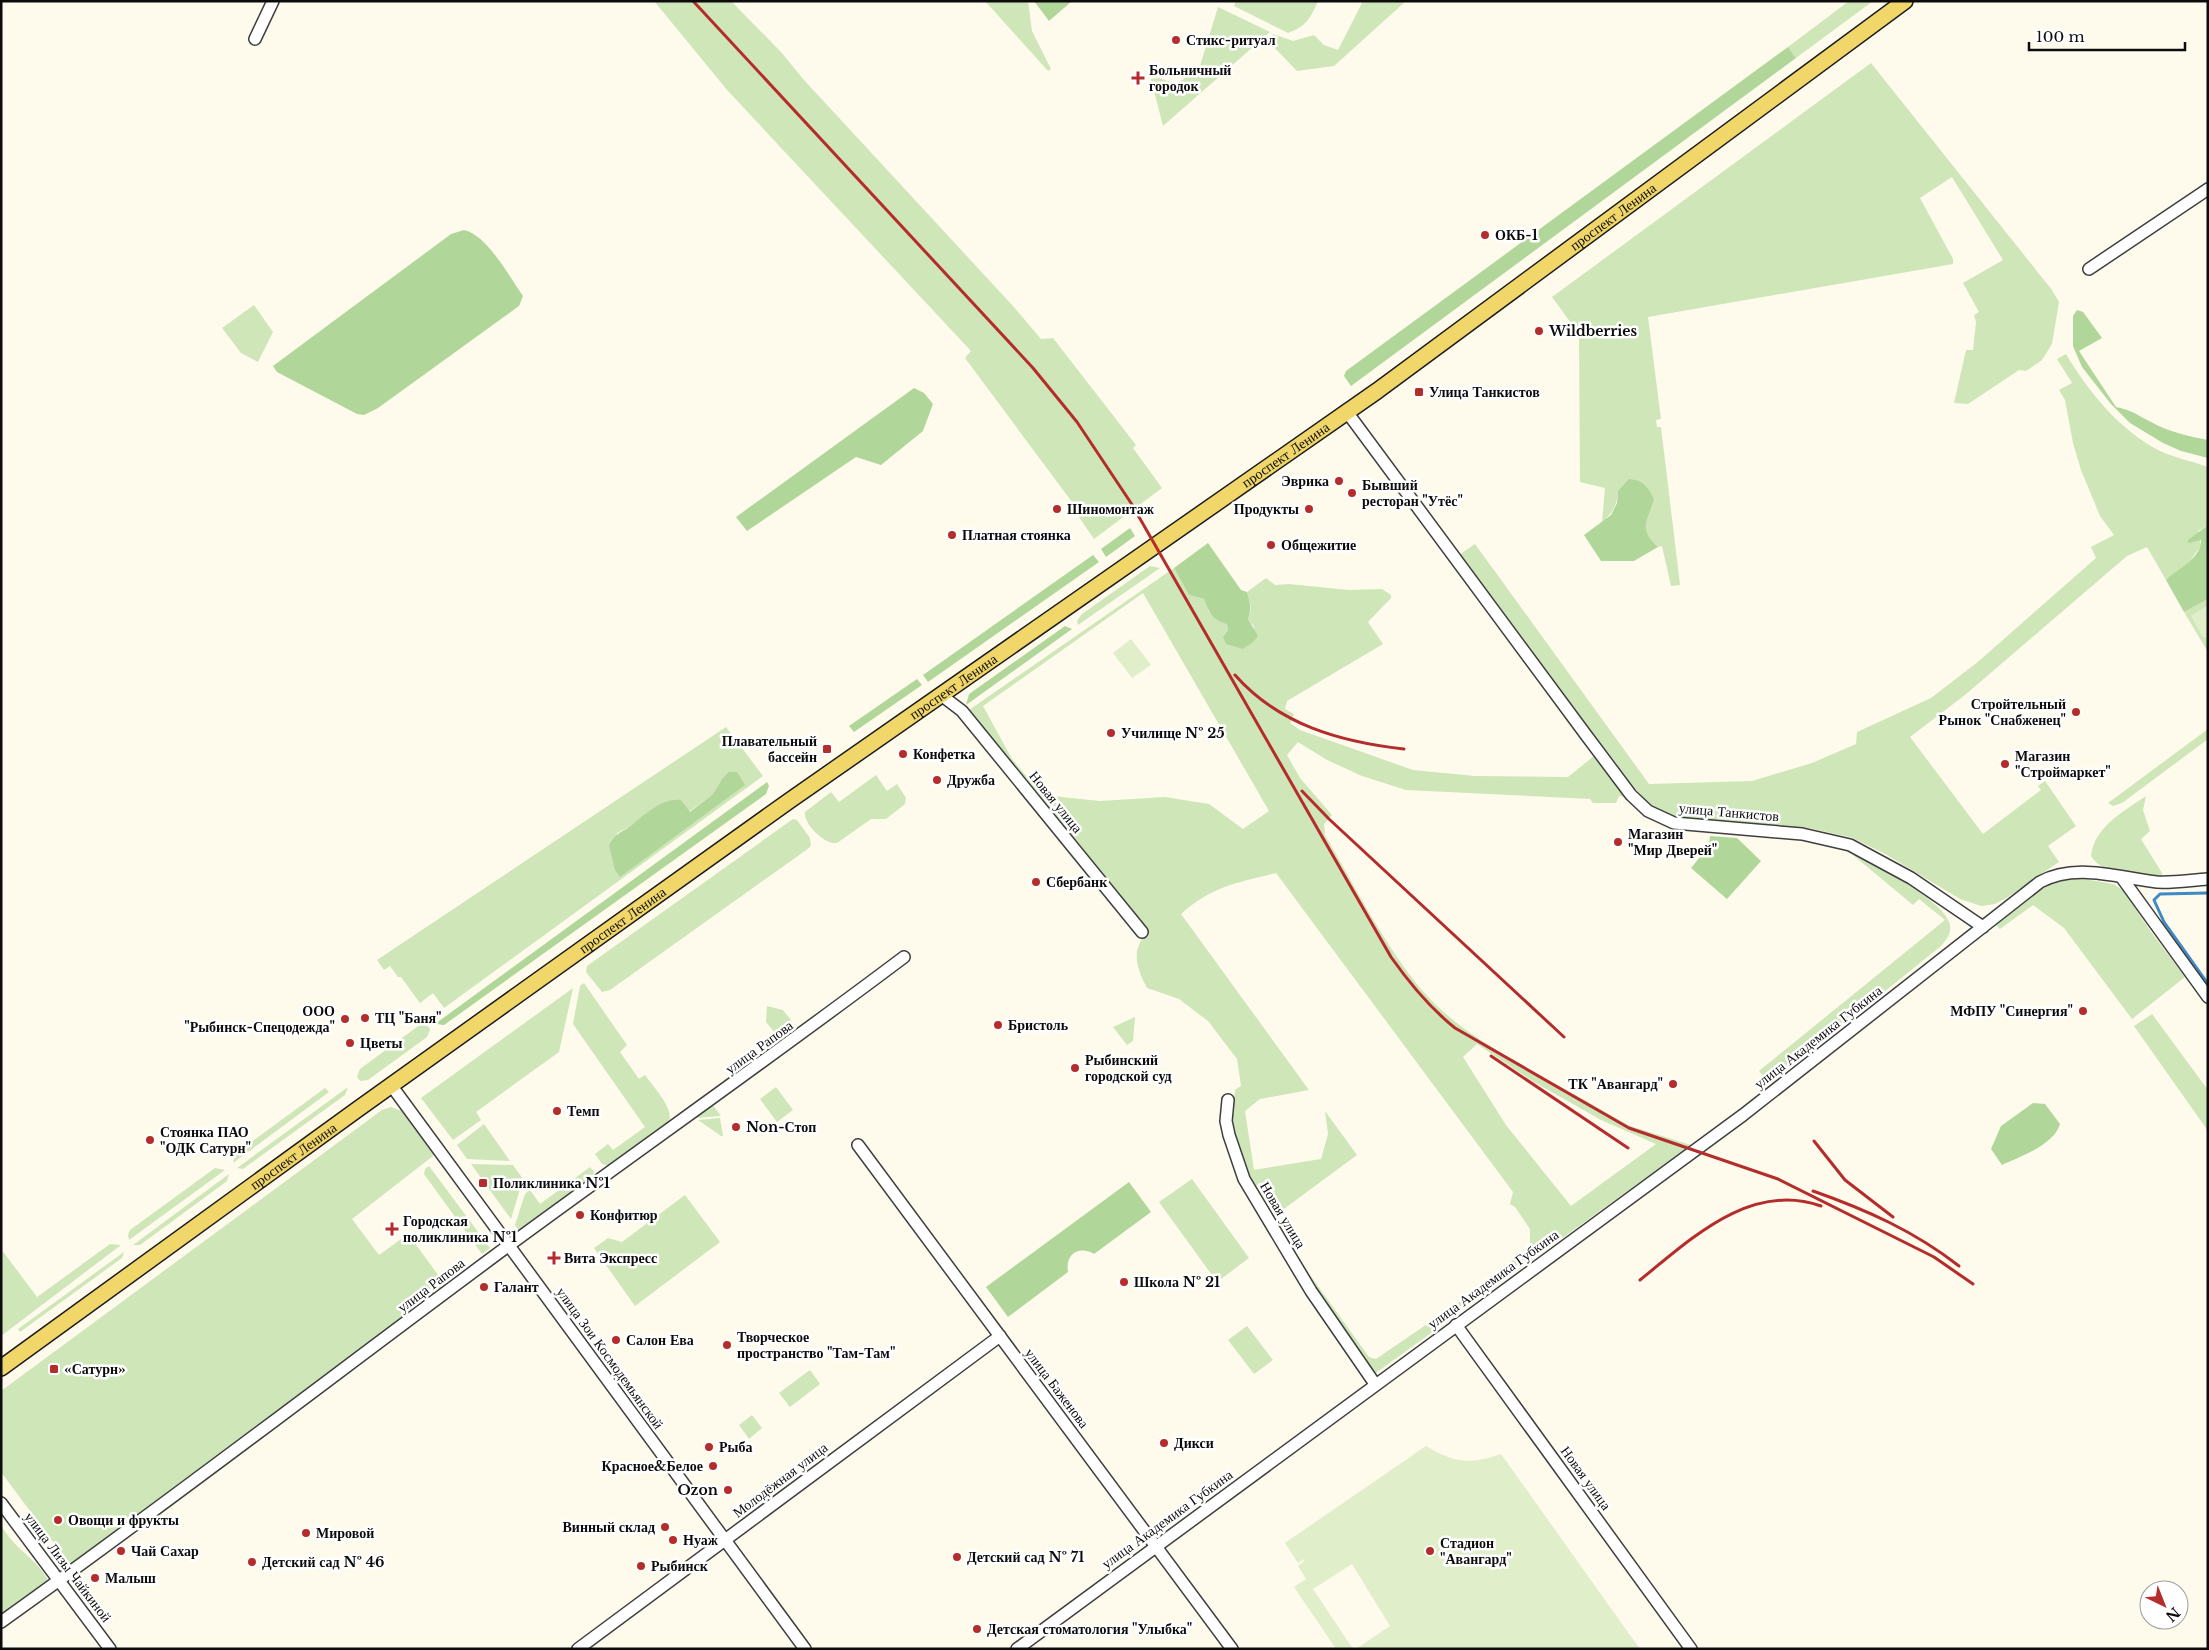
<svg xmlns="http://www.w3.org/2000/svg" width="2209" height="1650" viewBox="0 0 2209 1650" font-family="'Libre Baskerville',serif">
<rect width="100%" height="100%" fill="#fefbed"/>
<g fill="#cee6b8" fill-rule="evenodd">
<path d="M654 1H731L781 52 804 80 1013 306 1041 339 1053 338 1136 445 1133 448 1162 488 1094 539 1070 504 1072 502 965 358 971 351 728 91Z"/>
<path d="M985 1H1028L1032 31 1051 69 1048 71Z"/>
<path d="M1236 1H1318C1311 18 1305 27 1288 33L1234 6Z"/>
<path d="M1363 1H1406L1334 66 1297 71 1269 42 1273 34 1293 41 1314 35 1324 45 1338 50Z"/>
<path d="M1849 1H1873L1796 58 1788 47Z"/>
<path d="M1218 7 1270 32 1163 126 1151 79 1159 78 1177 84 1200 66Z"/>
<path d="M1871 63 2052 290 2059 302 2052 344 2042 360 2026 371 2019 370 1968 404 1954 403 1966 350H1973L1976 322 1974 315 1979 312 1963 283 2003 260 1952 177 1920 198 1953 259V264L1648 317 1661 419 1656 420 1657 427H1661L1680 585 1671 586 1662 546 1658 547 1647 537 1645 528 1618 491C1617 505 1613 513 1602 522L1605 488 1580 482 1579 334 1552 297Z"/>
<path d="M254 305 273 332 258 362 241 353 222 328Z"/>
<path d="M2066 354C2088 391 2120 431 2160 451 2175 458 2192 461 2208 467V525L2198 531 2201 546 2189 562 2166 580 2147 547 2127 556 1965 695 1910 737 1983 834 2041 790 2038 786 2045 781 2076 826 2048 846 2059 862 2008 897 1995 904 1981 906 1960 899 1887 855 1853 838 1809 828 1675 818C1655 810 1644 800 1631 783L1459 555 1475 544 1649 784 1752 781 1812 763 1856 744 1857 732 1931 698 1979 661 2096 558 2091 547 2114 535 2100 516 2081 470 2073 443 2065 400 2059 390 2072 383 2057 359Z"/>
<path d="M1150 566 1160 568 1078 625 1077 621 1082 614Z"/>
<path d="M1174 568 1189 595 1204 599 1209 612 1227 624 1228 631H1254V627L1248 619C1253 609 1250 602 1247 592L1266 578 1275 585 1289 584 1349 590 1382 589 1391 595V598L1368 622 1383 644 1287 701 1285 709 1294 714 1290 723 1300 730 1413 770 1475 776 1568 777 1594 756 1625 797 1619 796 1616 803H1593L1590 799 1406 790 1362 776 1327 760 1298 742 1287 755 1300 778 1332 815 1324 824 1325 835C1355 886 1391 959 1432 1001 1475 1045 1553 1081 1607 1113L1630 1126 1691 1145 1373 1375 1335 1321 1248 1176 1237 1148 1231 1122 1235 1090 1241 1086 1237 1059 1208 1021 1179 999 1147 988C1136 967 1130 949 1149 931L969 710ZM1143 593 1269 811 1243 829 1209 804 1165 797 1100 801 1042 795 1012 759 983 706ZM1276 873 1513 1192 1510 1204 1515 1207 1530 1229V1247L1491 1276 1493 1279 1376 1359 1369 1357 1310 1275 1273 1217 1357 1155 1325 1111 1328 1134 1321 1159 1254 1170 1245 1111 1260 1099 1309 1090 1181 914C1212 886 1237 883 1276 873ZM1477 1044 1534 1082 1601 1120 1656 1144 1571 1206 1506 1125 1463 1057Z"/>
<path d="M2208 599V652L2184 612Z"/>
<path d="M726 727 763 776 444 1008 433 993 420 1003 401 977H398L390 966 384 970 377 960ZM722 779 744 785 615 870 617 833 681 800 689 812 713 794Z"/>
<path d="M2208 729V739L2122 803 2113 806 2108 803Z"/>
<path d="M876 775 887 791 897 784 906 798 905 804 886 819H871L837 843C824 845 803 823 805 812L831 792 839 802Z"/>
<path d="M2146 796 2143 810 2150 831 2141 839 2162 873V878C2139 875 2104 877 2091 856 2094 827 2124 811 2146 796Z"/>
<path d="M793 819 797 820 810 838 811 845 809 848 610 990 602 992 586 972 587 966Z"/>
<path d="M1855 853C1876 865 1942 900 1949 922 1953 932 1947 939 1941 946L1770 1084 1759 1071 1945 920 1919 899 1913 905 1853 855Z"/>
<path d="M2079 878 2113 884 2123 890 2151 932 2185 977 2132 1019 2064 928 2033 905 2000 929 1996 925C2024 902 2042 881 2079 878Z"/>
<path d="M584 983 627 1045 620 1052 639 1079 645 1075C653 1087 678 1111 667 1125L609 1166 602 1164 595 1154 608 1144 613 1150 645 1127 573 1024 580 986Z"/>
<path d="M573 988 559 1052 476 1112 481 1120 453 1140 421 1098Z"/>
<path d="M767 1006 783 1010 791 1020 774 1032 766 1022Z"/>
<path d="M2152 1014 2208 1090V1131L2134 1026Z"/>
<path d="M1135 1017 1133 1041 1127 1045 1113 1027Z"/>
<path d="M421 1024 429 1027 430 1030 427 1037 368 1080 360 1081 357 1077 360 1069Z"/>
<path d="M348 1087 345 1095 243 1169 237 1168Z"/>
<path d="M776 1087 793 1110 777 1122 760 1099Z"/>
<path d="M325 1088 329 1092 233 1163 235 1154Z"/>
<path d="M712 1104 721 1116 696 1118 695 1117Z"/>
<path d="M391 1107 402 1111 433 1153V1156L352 1219 379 1255 408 1234 447 1287 71 1566 1 1472V1391L382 1110Z"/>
<path d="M720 1118 723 1136H721L698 1120Z"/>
<path d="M484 1124 510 1161 467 1159 457 1145Z"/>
<path d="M471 1164 513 1165 523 1179 511 1219Z"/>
<path d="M429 1166 490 1248 482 1254 424 1174 425 1169Z"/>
<path d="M590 1167 594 1172 593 1178 520 1232 515 1225 525 1194 530 1190 540 1204Z"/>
<path d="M215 1168 225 1170 129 1240 128 1235 130 1230Z"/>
<path d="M229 1174 227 1181 140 1245H133Z"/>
<path d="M1192 1179 1249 1258 1217 1282 1159 1202Z"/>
<path d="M685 1195 720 1242 635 1306 594 1248 608 1238 622 1242Z"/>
<path d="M110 1244 121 1245 1 1336V1249L37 1297Z"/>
<path d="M124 1252 122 1258 20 1332 18 1329Z"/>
<path d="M1247 1326 1273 1360 1254 1374 1228 1340Z"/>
<path d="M810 1370 820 1384 790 1407 779 1393Z"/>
<path d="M752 1415 762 1428 749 1439 739 1425Z"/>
<path d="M1 1525C13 1548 37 1559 48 1580L1 1617Z"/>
</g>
<g fill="#b1d699">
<path d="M1034 1H1072L1049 21Z"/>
<path d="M1788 47 1796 58 1351 386 1344 376 1346 371Z"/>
<path d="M464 230C487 235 509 276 523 296L519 306 378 408 364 415 357 414 277 372 273 366 451 234Z"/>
<path d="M2077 310 2083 312 2102 338 2079 351 2116 407C2132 410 2137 415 2151 422 2169 432 2188 436 2208 440V458L2181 451 2163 443 2130 423 2111 404 2082 367 2073 346V316Z"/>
<path d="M914 388 924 393 933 404 923 431 881 465 856 457 747 531 736 517Z"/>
<path d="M1629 479C1643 480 1648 487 1654 499 1647 522 1638 529 1658 547L1634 561H1601L1584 535 1611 515 1617 503 1618 491Z"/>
<path d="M2208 525V599L2184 612 2166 580C2177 569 2202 558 2201 540L2188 543V540Z"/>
<path d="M1130 528 1135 536 1106 557 1101 549Z"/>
<path d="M1208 543 1241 590 1247 592C1250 602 1252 609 1248 619L1258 636 1253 642 1243 649 1226 644 1223 637 1228 631 1227 624C1213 620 1209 613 1204 599L1189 595 1174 568Z"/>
<path d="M1093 555 1099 562 928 682 923 675Z"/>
<path d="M1065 626 1072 629 966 705 969 694Z"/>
<path d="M917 679 922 685 854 732 849 726Z"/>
<path d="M729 772H737L745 785 620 877 615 870 609 845C619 830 620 834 632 825 646 814 661 798 681 800L690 812 713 794 722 779Z"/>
<path d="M767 782 769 786 766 794 444 1025 435 1024Z"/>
<path d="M1710 836 1737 838 1761 861 1727 899 1691 868 1709 846Z"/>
<path d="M2033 1103 2045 1104 2060 1124C2054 1145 2021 1156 2002 1165L1991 1149 2001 1126Z"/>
<path d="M1129 1182 1151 1212 1094 1254C1078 1245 1065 1255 1068 1272L1008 1317 986 1287Z"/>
</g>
<g fill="#e0eeca">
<path d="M2208 605V638H2206L2202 636 2191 616Z"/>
<path d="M1131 639 1151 665 1132 678 1113 653Z"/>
<path d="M1426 1446C1455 1463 1469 1465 1501 1454L1640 1649H1356L1390 1626 1352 1564 1313 1589 1353 1649H1336L1294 1587 1306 1579 1298 1566 1305 1560 1304 1559 1298 1563 1285 1543Z"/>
</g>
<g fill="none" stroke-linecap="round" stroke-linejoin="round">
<path stroke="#3f89c6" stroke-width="3" d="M2208 893 2160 894 2154 900 2164 922 2208 984"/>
<defs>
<g id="minor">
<path d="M255 39 273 1"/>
<path d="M2089 269 2208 189"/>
<path d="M1347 412 1586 735 1631 795 1648 811 1674 823 1802 834 1850 845 1911 878 1983 927"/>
<path d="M941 695 962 711 1142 932"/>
<path d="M2122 878 2208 997"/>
<path d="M391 1085 805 1649"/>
<path d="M1228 1100 1226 1121 1229 1135 1244 1179 1311 1291 1375 1384"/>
<path d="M858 1145 1232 1649"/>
<path d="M1456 1325 1691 1649"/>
<path d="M1 1503 110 1649"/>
<path d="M1 1622C172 1500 339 1371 508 1246 640 1149 774 1055 904 957"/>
<path d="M578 1649 1000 1336"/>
<path d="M1017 1649 1743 1115 2040 882C2076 862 2119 878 2157 882 2174 883 2191 880 2208 879"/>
</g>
<g id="major">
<path id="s1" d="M1 1368 358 1109 789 801 1377 391 1905 1"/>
</g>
</defs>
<use href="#minor" stroke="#3f3f3f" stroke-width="14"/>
<use href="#major" stroke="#1d1d1d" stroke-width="18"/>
<use href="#minor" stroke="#fff" stroke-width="11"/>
<use href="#major" stroke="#f1d76a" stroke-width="15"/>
<g stroke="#b52c2c" stroke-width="3">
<path d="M693 1 1033 368 1077 422 1131 503 1391 957C1410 984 1430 1008 1455 1028L1629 1128 1778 1179 1934 1257 1973 1284"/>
<path d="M1235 675C1279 725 1341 742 1404 749"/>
<path d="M1302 791 1329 819 1564 1037"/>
<path d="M1491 1056 1628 1148"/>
<path d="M1814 1141 1845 1180 1893 1217"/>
<path d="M1813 1191C1867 1210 1914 1231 1959 1266"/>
<path d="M1640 1280C1691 1239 1750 1181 1821 1206"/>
</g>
</g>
<g fill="#b52c2c" stroke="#fff" stroke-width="2">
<circle cx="1176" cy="40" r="5"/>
<path d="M1135.5 70.5h5v5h5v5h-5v5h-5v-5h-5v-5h5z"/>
<circle cx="1485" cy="235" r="5"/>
<circle cx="1539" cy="331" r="5"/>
<rect x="1414" y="387" width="10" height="10" rx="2.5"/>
<circle cx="1339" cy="481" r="5"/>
<circle cx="1352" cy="493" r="5"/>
<circle cx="1057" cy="509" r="5"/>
<circle cx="1309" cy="509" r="5"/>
<circle cx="952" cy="535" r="5"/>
<circle cx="1271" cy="545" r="5"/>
<circle cx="2076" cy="712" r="5"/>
<circle cx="1111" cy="733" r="5"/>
<rect x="822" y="744" width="10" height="10" rx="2.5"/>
<circle cx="903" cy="754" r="5"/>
<circle cx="2005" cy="764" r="5"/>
<circle cx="937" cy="780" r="5"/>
<circle cx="1618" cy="842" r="5"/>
<circle cx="1036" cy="882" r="5"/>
<circle cx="2083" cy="1011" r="5"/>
<circle cx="365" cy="1018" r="5"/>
<circle cx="345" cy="1019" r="5"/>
<circle cx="998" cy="1025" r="5"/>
<circle cx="350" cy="1043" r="5"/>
<circle cx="1075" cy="1068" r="5"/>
<circle cx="1673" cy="1084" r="5"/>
<circle cx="557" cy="1111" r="5"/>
<circle cx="736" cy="1127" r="5"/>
<circle cx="150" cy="1140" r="5"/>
<rect x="478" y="1178" width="10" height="10" rx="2.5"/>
<circle cx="580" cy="1215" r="5"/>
<path d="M389.5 1221.5h5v5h5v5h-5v5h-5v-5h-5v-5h5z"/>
<path d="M551.5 1250.5h5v5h5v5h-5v5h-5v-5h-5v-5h5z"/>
<circle cx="1124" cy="1282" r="5"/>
<circle cx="484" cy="1287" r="5"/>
<circle cx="616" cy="1340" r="5"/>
<circle cx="727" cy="1345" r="5"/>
<rect x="49" y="1364" width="10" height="10" rx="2.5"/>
<circle cx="1164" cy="1443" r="5"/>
<circle cx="709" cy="1447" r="5"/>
<circle cx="713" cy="1466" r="5"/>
<circle cx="728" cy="1490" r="5"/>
<circle cx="58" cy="1520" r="5"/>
<circle cx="665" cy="1527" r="5"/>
<circle cx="306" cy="1533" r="5"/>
<circle cx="673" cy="1540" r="5"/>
<circle cx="121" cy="1551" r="5"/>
<circle cx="1430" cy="1551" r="5"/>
<circle cx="957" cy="1557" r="5"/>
<circle cx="252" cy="1562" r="5"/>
<circle cx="641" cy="1566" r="5"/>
<circle cx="95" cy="1578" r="5"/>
<circle cx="977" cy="1629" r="5"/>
</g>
<g text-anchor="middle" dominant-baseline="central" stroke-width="5" stroke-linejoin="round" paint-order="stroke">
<g font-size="14" font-weight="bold" fill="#0c0c0c" stroke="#fff" text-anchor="start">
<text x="1186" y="40">Стикс-ритуал</text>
<text x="1149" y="70">Больничный<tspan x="1149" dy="16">городок</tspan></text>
<text x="1495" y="235">ОКБ-1</text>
<text x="1549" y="331">Wildberries</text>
<text x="1429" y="392">Улица Танкистов</text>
<text x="1329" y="481" text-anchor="end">Эврика</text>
<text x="1362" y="485">Бывший<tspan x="1362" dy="16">ресторан "Утёс"</tspan></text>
<text x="1067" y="509">Шиномонтаж</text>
<text x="1299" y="509" text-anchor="end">Продукты</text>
<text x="962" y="535">Платная стоянка</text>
<text x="1281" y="545">Общежитие</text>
<text x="2066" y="704" text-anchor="end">Стройтельный<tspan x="2066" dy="16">Рынок "Снабженец"</tspan></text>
<text x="1121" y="733">Училище № 25</text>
<text x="817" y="741" text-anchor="end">Плавательный<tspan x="817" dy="16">бассейн</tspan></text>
<text x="913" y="754">Конфетка</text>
<text x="2015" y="756">Магазин<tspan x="2015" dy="16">"Строймаркет"</tspan></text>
<text x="947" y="780">Дружба</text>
<text x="1628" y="834">Магазин<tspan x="1628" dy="16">"Мир Дверей"</tspan></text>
<text x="1046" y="882">Сбербанк</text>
<text x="335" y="1011" text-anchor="end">ООО<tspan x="335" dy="16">"Рыбинск-Спецодежда"</tspan></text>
<text x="2073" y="1011" text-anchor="end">МФПУ "Синергия"</text>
<text x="375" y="1018">ТЦ "Баня"</text>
<text x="1008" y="1025">Бристоль</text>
<text x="360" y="1043">Цветы</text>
<text x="1085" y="1060">Рыбинский<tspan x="1085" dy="16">городской суд</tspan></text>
<text x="1663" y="1084" text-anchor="end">ТК "Авангард"</text>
<text x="567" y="1111">Темп</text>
<text x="746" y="1127">Non-Стоп</text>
<text x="160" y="1132">Стоянка ПАО<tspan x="160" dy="16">"ОДК Сатурн"</tspan></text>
<text x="493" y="1183">Поликлиника №1</text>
<text x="590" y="1215">Конфитюр</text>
<text x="403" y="1221">Городская<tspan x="403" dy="16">поликлиника №1</tspan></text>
<text x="564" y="1258">Вита Экспресс</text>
<text x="1134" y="1282">Школа № 21</text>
<text x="494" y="1287">Галант</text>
<text x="737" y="1337">Творческое<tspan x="737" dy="16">пространство "Там-Там"</tspan></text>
<text x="626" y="1340">Салон Ева</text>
<text x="64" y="1369">«Сатурн»</text>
<text x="1174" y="1443">Дикси</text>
<text x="719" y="1447">Рыба</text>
<text x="703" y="1466" text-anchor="end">Красное&amp;Белое</text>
<text x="718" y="1490" text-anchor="end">Ozon</text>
<text x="68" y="1520">Овощи и фрукты</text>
<text x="655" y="1527" text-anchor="end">Винный склад</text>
<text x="316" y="1533">Мировой</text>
<text x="683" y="1540">Нуаж</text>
<text x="1440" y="1543">Стадион<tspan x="1440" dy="16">"Авангард"</tspan></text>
<text x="131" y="1551">Чай Сахар</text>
<text x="967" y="1557">Детский сад № 71</text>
<text x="262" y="1562">Детский сад № 46</text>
<text x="651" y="1566">Рыбинск</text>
<text x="105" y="1578">Малыш</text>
<text x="987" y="1629">Детская стоматология "Улыбка"</text>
</g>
<g font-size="14" fill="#0c0c0c" stroke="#fff">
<text stroke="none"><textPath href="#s1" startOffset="1981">проспект Ленина</textPath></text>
<text stroke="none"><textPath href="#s1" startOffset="1576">проспект Ленина</textPath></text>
<text stroke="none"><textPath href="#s1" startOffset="1171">проспект Ленина</textPath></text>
<text transform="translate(1056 802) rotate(51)">Новая улица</text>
<text transform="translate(1729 812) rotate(5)">улица Танкистов</text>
<text stroke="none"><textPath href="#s1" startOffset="766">проспект Ленина</textPath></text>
<text transform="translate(1818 1037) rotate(-38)">улица Академика Губкина</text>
<text transform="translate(759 1047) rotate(-36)">улица Рапова</text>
<text stroke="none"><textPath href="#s1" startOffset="361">проспект Ленина</textPath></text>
<text transform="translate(1283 1215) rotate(59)">Новая улица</text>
<text transform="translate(1493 1279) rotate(-36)">улица Академика Губкина</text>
<text transform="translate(431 1285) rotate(-37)">улица Рапова</text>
<text transform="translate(610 1358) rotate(54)">улица Зои Космодемьянской</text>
<text transform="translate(1057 1388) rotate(53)">улица Баженова</text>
<text transform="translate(1586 1478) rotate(54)">Новая улица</text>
<text transform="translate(780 1480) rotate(-37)">Молодёжная улица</text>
<text transform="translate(1167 1519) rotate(-36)">улица Академика Губкина</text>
<text transform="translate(68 1567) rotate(53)">улица Лизы Чайкиной</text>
</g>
</g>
<rect width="2209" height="1650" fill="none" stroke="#0c0c0c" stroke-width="5"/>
<g transform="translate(2164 1605) rotate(137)"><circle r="24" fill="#ffffff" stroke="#9e9e9e"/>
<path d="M0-4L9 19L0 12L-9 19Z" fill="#b52c2c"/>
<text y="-8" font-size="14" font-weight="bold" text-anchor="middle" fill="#0c0c0c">N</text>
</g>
<path d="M2029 42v8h156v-8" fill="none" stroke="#0c0c0c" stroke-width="2.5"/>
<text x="2036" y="42" font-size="15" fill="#0c0c0c" stroke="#ffffff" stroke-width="4" paint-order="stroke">100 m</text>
</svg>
